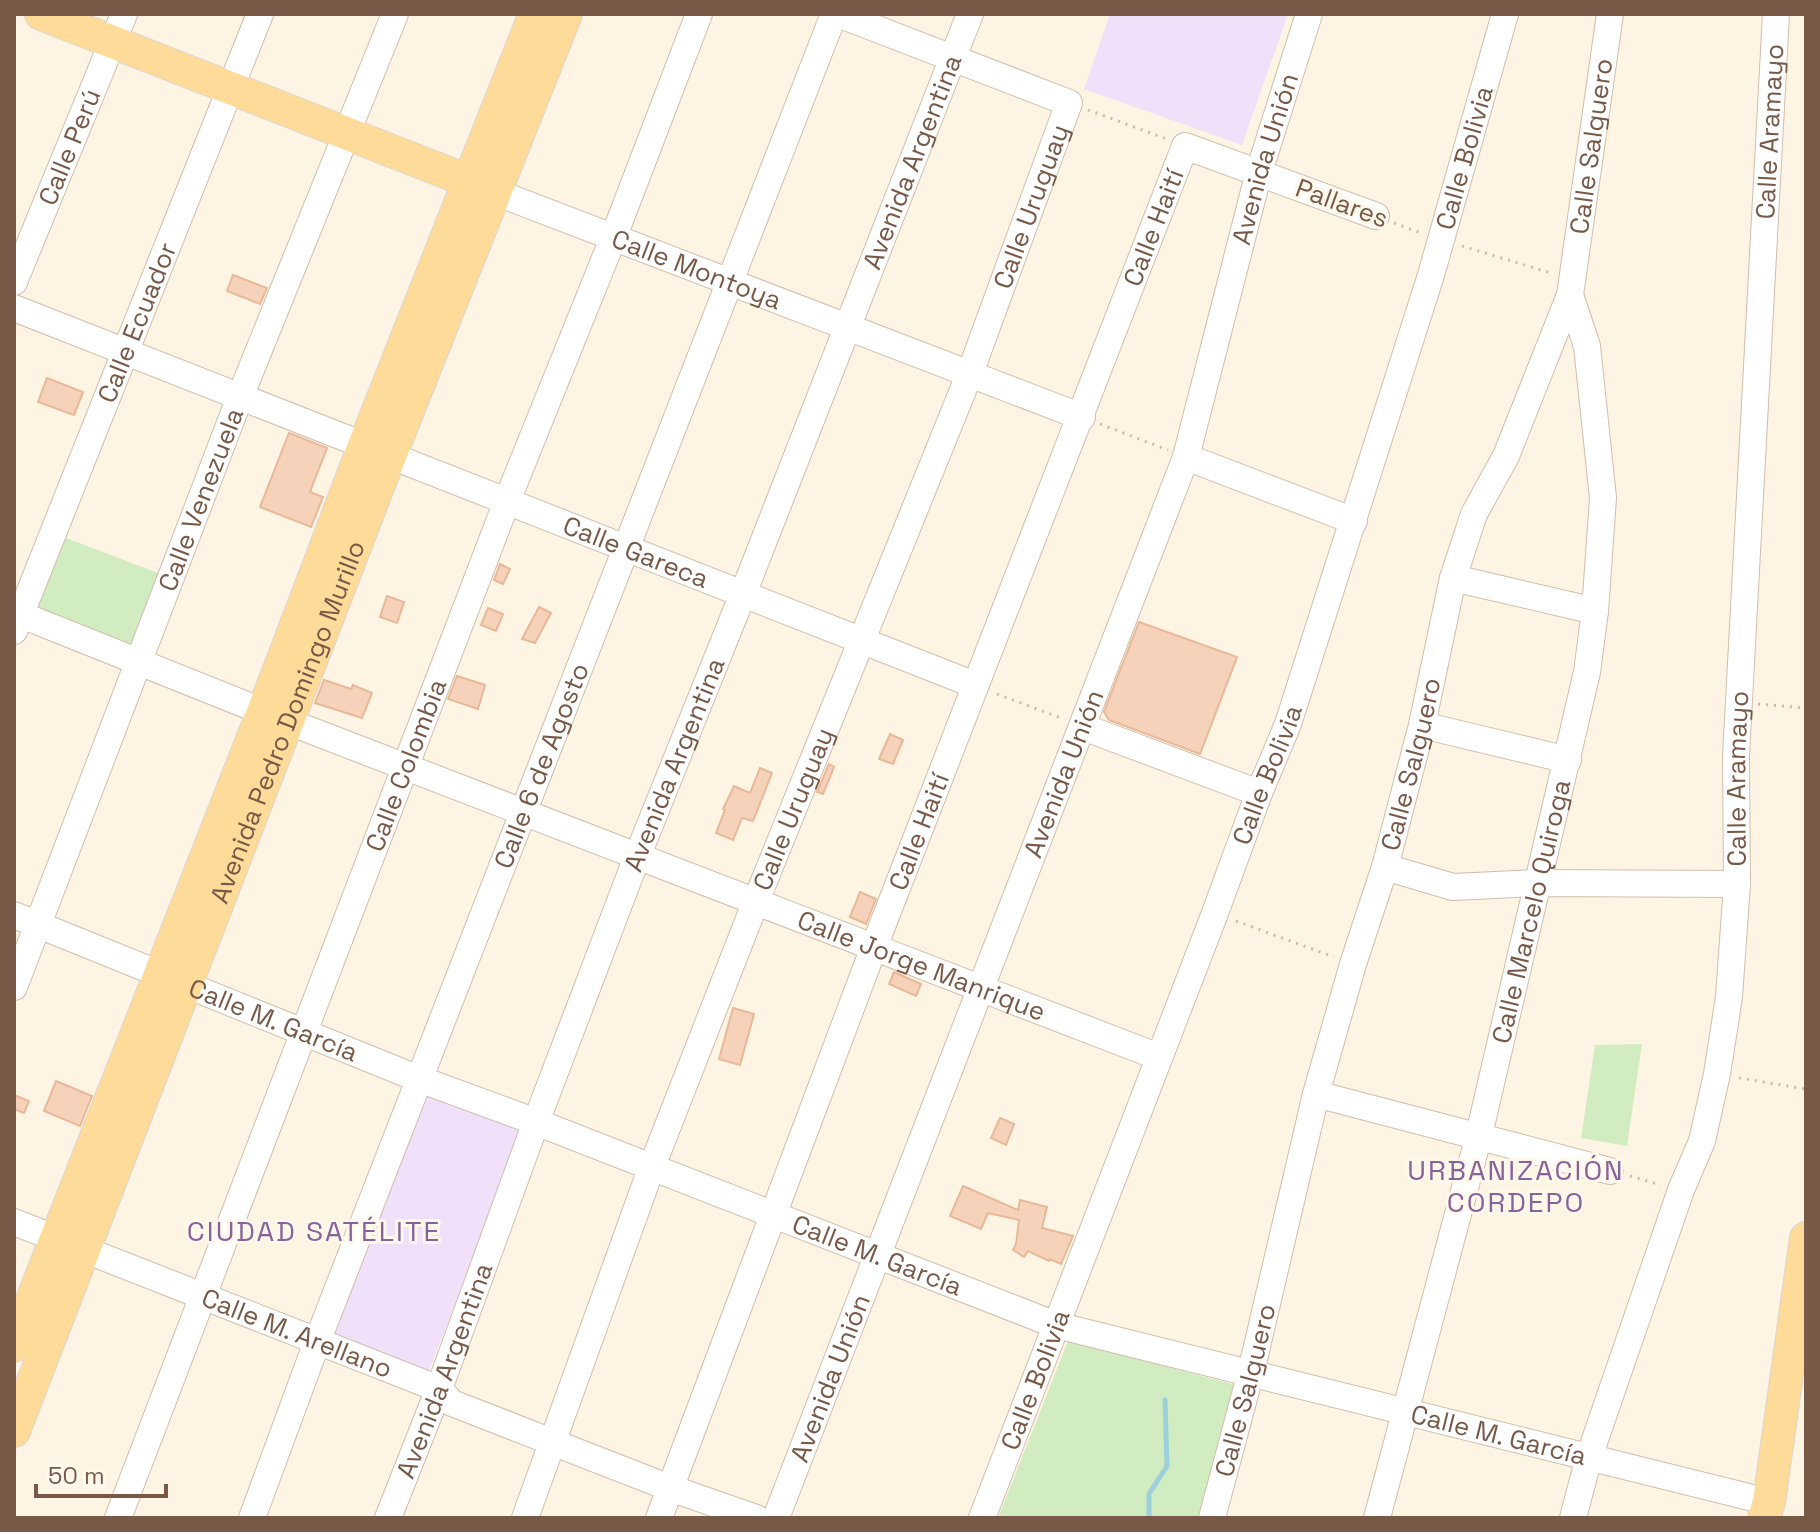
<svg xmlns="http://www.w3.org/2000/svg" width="1820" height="1532" viewBox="0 0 1820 1532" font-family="'Space Grotesk',sans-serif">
<rect width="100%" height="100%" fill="#fef4e4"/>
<g fill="#f1e0fa">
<path d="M1110 14H1288L1242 145 1084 89Z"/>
<path d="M426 1091 523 1129 429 1371 332 1333Z"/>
</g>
<g fill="#d2ecc1">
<path d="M61 536 163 575 135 650 33 611Z"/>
<path d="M1642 1044 1627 1146 1581 1138 1595 1045Z"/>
<path d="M1068 1341 1236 1385 1199 1518H998Z"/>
</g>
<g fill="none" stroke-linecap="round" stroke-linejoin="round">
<path stroke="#9cd0db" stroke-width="5" d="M1149 1518V1494L1167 1466 1165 1400"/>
</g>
<g fill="#f5d2b9" stroke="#e9b899" stroke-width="2">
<path d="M233 275 267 288 260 304 227 291Z"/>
<path d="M47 378 83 392 74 415 38 402Z"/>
<path d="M289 433 327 448 310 492 323 497 311 527 260 507Z"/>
<path d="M500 564 510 569 503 584 494 580Z"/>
<path d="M387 596 404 602 397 623 380 617Z"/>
<path d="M539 607 551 613 535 643 522 639Z"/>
<path d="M488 608 503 614 496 631 481 625Z"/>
<path d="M1139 622 1237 657 1200 754 1109 720 1104 712Z"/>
<path d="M457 676 485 685 478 709 448 699Z"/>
<path d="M324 680 351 689 353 685 372 693 362 718 315 703Z"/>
<path d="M890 734 903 740 893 764 879 759Z"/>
<path d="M829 764 834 767 823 794 817 792Z"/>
<path d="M760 768 772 773 753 821 742 818 733 840 716 833 725 810 723 809 734 786 750 793Z"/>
<path d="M860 892 876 899 866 924 850 917Z"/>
<path d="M894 972 921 984 916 996 889 984Z"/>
<path d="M733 1008 754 1014 740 1065 719 1059Z"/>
<path d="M56 1081 92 1096 80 1126 44 1111Z"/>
<path d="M14 1095 29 1101 24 1113 14 1109Z"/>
<path d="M1000 1118 1014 1124 1006 1145 991 1138Z"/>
<path d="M963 1186 1018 1210 1020 1200 1047 1207 1042 1228 1073 1236 1061 1264 1050 1259 1049 1261 1028 1251 1024 1257 1013 1250 1016 1244 1019 1220 988 1213 981 1229 950 1216Z"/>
</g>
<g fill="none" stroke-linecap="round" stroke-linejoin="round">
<defs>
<g id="minor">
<path id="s1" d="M495 192 1082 417"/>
<path id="s2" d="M14 282 124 14"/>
<path id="s3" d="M14 308 975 685"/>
<path d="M1186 457 1354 521"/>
<path d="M1453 578 1595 611"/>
<path id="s4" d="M14 612 289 722 1159 1057"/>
<path id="s5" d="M14 631 260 14"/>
<path d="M1422 725 1568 760"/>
<path d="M1083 727 1259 793"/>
<path d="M1385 867 1453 887 1537 883 1737 884"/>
<path id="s6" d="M14 915 419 1079 536 1122 1056 1325 1769 1502"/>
<path id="s7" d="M14 987 240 397 395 14"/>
<path d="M1316 1094 1610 1171"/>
<path id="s8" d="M14 1222 439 1389 452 1403 670 1488 756 1518"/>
<path id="s9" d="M118 1518 507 501 614 236 699 14"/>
<path id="s10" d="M252 1518 317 1342 834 14"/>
<path id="s11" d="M388 1518 439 1389 536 1122 637 857 743 594 970 14"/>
<path id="s12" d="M525 1518 651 1169 756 901 970 373 1069 103 838 14"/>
<path id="s13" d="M659 1518 874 947 1185 146 1376 216"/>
<path id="s14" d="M776 1518 1186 457 1259 172 1309 14"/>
<path id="s15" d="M982 1518 1215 913 1259 793 1288 724 1431 275 1505 14"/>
<path id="s16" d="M1212 1518 1251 1372 1316 1094 1353 964 1385 867 1422 725 1453 578 1474 514 1506 456 1570 295 1610 14"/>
<path id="s17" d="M1377 1518 1478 1139 1587 672 1595 611 1603 498 1587 346 1570 295"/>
<path id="s18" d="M1573 1518 1589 1457 1681 1190 1702 1141 1717 1074 1729 997 1737 884 1736 756 1776 14"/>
</g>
<g id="major">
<path d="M41 14 489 189"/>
<path d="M14 1346 263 712 364 446 535 14"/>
<path id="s19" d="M14 1431 390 456 566 14"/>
<path d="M1764 1518 1769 1502 1806 1238"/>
</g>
</defs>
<use href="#minor" stroke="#d2bdab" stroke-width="28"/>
<use href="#major" stroke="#dcd4cf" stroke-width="34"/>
<g stroke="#dab59c" stroke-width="3" stroke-dasharray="2 6" stroke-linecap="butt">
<path d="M1088 110 1167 139"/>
<path d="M1394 223 1421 233"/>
<path d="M1462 246 1551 273"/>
<path d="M1100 424 1168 450"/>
<path d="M997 694 1061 718"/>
<path d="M1758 704 1806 708"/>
<path d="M1236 921 1334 957"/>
<path d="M1739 1078 1806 1089"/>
<path d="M1630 1176 1661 1185"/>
</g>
<use href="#minor" stroke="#fff" stroke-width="26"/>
<use href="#major" stroke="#ffdb99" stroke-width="32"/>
</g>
<g text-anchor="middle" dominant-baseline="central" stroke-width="6" stroke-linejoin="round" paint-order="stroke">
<g font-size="26" fill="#785947" stroke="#fff8eb">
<text stroke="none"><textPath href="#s18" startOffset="1412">Calle Aramayo</textPath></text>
<text stroke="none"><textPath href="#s16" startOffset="1428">Calle Salguero</textPath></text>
<text stroke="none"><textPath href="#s2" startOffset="146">Calle Perú</textPath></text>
<text stroke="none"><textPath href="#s15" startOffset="1444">Calle Bolivia</textPath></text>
<text stroke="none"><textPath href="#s14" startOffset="1446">Avenida Unión</textPath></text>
<text stroke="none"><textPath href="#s11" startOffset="1454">Avenida Argentina</textPath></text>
<text transform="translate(1342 203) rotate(20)">Pallares</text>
<text stroke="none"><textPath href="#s12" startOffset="1406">Calle Uruguay</textPath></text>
<text stroke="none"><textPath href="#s13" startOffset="1382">Calle Haití</textPath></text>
<text stroke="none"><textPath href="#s1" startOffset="216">Calle Montoya</textPath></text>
<text stroke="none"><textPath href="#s5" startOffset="332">Calle Ecuador</textPath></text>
<text stroke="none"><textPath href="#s7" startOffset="522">Calle Venezuela</textPath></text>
<text stroke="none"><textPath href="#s3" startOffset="668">Calle Gareca</textPath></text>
<text stroke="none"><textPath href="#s19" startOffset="760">Avenida Pedro Domingo Murillo</textPath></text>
<text stroke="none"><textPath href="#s16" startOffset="780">Calle Salguero</textPath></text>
<text stroke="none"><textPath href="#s11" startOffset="806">Avenida Argentina</textPath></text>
<text stroke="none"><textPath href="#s9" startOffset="806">Calle Colombia</textPath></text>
<text stroke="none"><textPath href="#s10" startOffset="806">Calle 6 de Agosto</textPath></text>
<text stroke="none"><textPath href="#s14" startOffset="798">Avenida Unión</textPath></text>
<text stroke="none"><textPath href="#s15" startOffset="796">Calle Bolivia</textPath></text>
<text stroke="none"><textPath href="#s18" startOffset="764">Calle Aramayo</textPath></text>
<text stroke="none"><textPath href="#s12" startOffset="758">Calle Uruguay</textPath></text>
<text stroke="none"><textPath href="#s13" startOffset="734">Calle Haití</textPath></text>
<text stroke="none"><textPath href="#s17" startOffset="626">Calle Marcelo Quiroga</textPath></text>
<text stroke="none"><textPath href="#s4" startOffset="974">Calle Jorge Manrique</textPath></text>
<text stroke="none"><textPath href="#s6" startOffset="280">Calle M. García</textPath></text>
<text stroke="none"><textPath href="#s6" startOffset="928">Calle M. García</textPath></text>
<text stroke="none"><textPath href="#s8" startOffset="304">Calle M. Arellano</textPath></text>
<text stroke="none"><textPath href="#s11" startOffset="158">Avenida Argentina</textPath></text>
<text stroke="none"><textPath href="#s14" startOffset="150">Avenida Unión</textPath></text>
<text stroke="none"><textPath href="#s15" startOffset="148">Calle Bolivia</textPath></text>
<text stroke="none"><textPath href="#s16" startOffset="132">Calle Salguero</textPath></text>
<text stroke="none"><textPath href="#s6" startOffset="1576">Calle M. García</textPath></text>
</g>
<g font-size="28" letter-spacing="2" fill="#89629c" stroke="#fff8eb">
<text x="1516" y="1170">URBANIZACIÓN<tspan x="1516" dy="32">CORDEPO</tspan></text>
<text x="314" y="1231">CIUDAD SATÉLITE</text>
</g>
</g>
<rect width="1820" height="1532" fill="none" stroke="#785947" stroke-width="32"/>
<path d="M36 1484v12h130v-12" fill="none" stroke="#785947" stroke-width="4"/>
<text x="48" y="1484" font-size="24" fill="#785947" stroke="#fff8eb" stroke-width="6" paint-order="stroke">50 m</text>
</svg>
